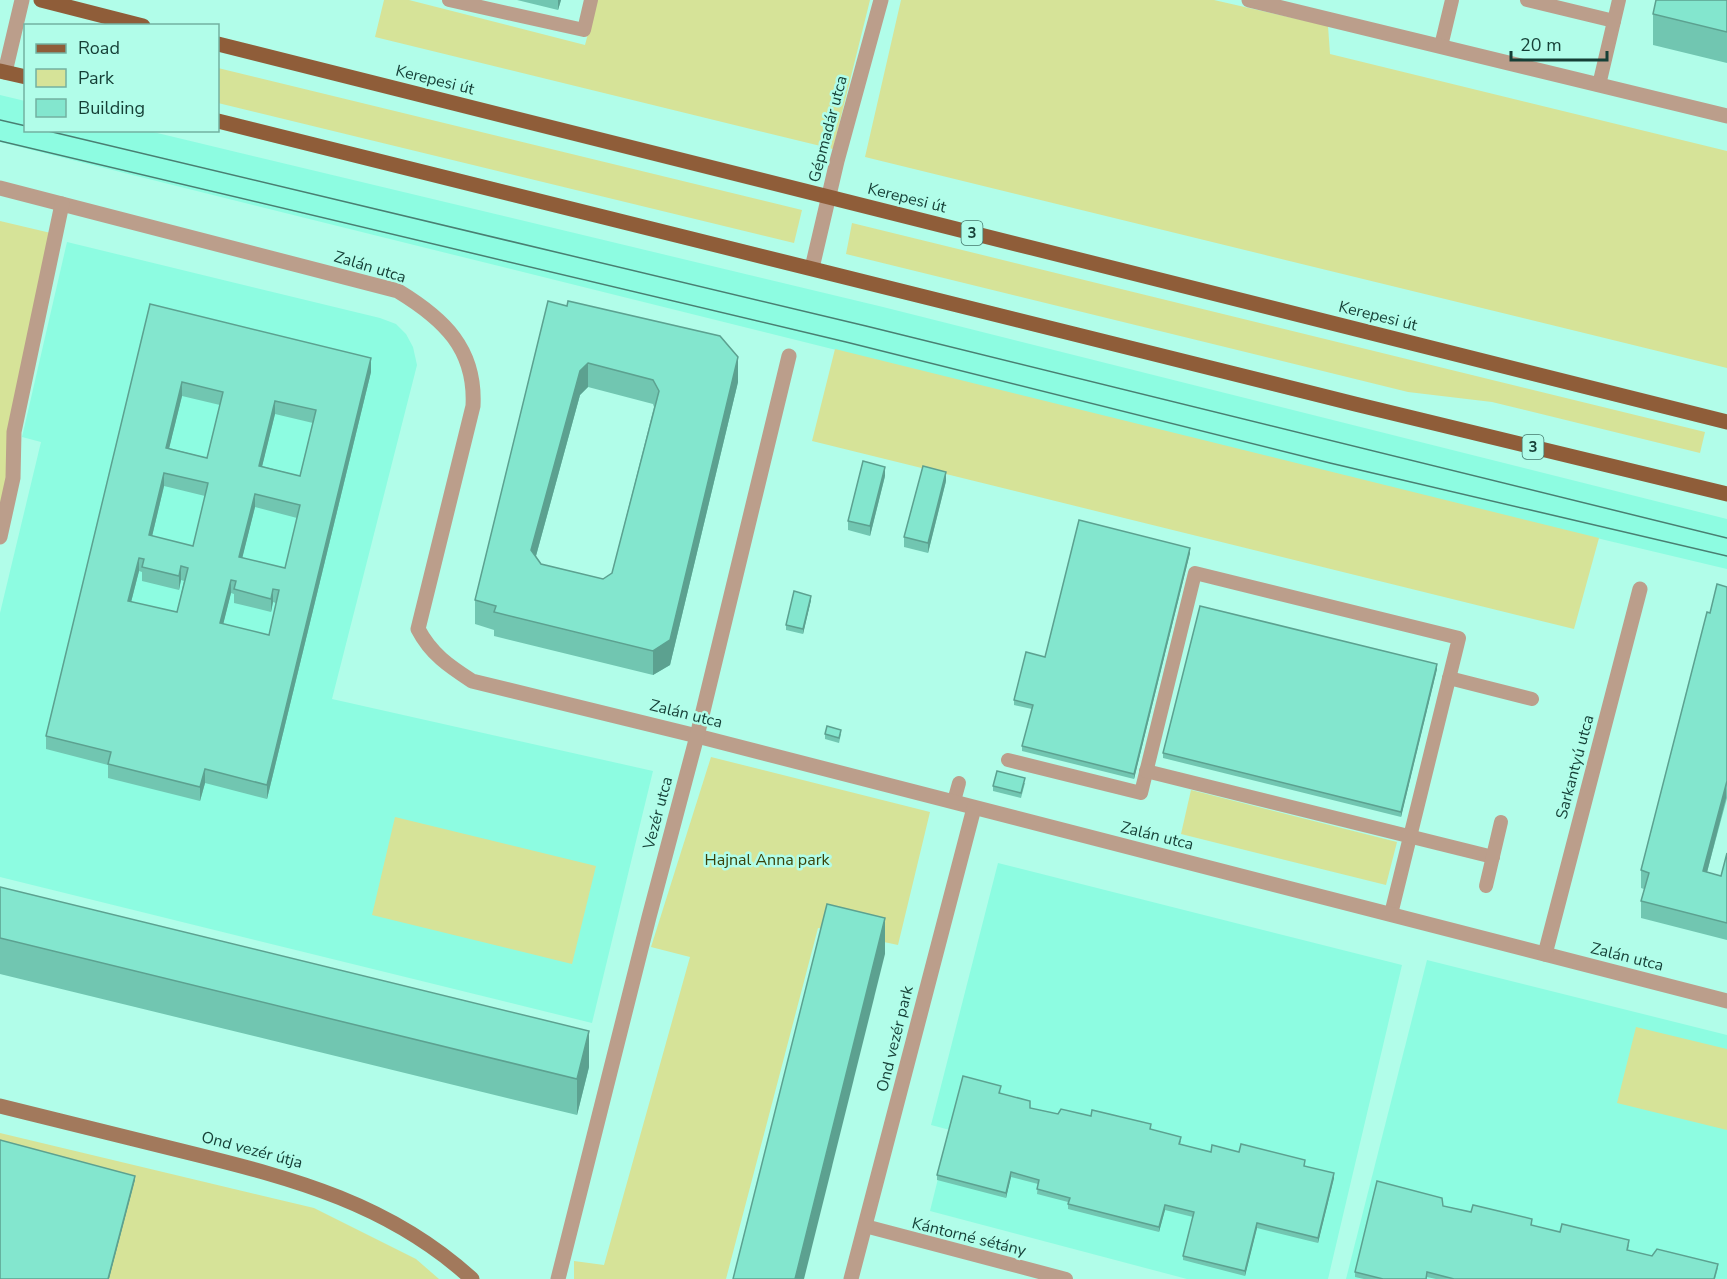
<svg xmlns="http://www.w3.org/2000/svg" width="1727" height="1279" viewBox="0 0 1727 1279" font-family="'Nunito Sans',sans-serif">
<rect width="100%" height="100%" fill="#b1fde9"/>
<g fill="#8dfce1">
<path d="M0 95 25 101 26 130 149 131 883 307 1727 519V569L1504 516 0 142Z"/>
<path d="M67 242 380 318 396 324 406 334 413 347 417 365 332 699 653 771 592 1023 0 877V613L41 442 22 437Z"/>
<path d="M998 863 1402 965 1328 1279H1187L930 1211 950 1130 931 1125Z"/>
<path d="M1427 960 1727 1035V1279H1346Z"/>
</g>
<g fill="#d6e398">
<path d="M384 0H409L585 45 597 0H870L833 149 375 37Z"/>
<path d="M901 0H1214L1328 26 1330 54 1727 151V368L865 157Z"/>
<path d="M218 68 802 210 794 243 218 103Z"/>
<path d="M0 221 55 234 0 518Z"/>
<path d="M852 223 1705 432 1700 453 1492 402 1408 392 846 254Z"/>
<path d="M835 349 1599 538 1574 629 812 441Z"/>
<path d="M711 757 930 812 898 945 818 928 726 1279H574V1261L604 1265 690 957 651 947Z"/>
<path d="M1191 790 1397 842 1386 885 1181 834Z"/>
<path d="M395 817 596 866 572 964 372 915Z"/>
<path d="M1636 1027 1727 1049V1130L1617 1103Z"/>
<path d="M0 1133 314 1208 416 1259 439 1279H0Z"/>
</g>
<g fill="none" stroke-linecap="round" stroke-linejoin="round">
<g stroke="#bb9e8b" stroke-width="14">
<path d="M449 0 584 30 591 0"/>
<path d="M1527 0 1614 21"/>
<path d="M1441 46 1452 0"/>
<path d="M1599 85 1619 0"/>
<path d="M1449 678 1532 699"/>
<path d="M1008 760 1141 793 1195 573 1459 638 1391 914"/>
<path d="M1146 771 1493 857"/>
<path d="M954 801 959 783"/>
<path d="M1486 886 1501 822"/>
<path d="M865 1226 1066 1279"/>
</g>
<g stroke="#bb9e8b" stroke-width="15">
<path d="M1249 0 1727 116"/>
<path d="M5 72 22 0"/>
<path d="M0 188 398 291C444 319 476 349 473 406L418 629C431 654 449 666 472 681L697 736 1727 1001"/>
<path d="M812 268 837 161 881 0"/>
<path d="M0 537 13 478 14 432 62 204"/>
<path d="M1545 954 1640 589"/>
<path d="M558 1279 649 917 697 736 789 356"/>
<path d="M851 1279 974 808"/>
</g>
<path stroke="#a2795c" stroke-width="15" d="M0 1106C63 1122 127 1137 190 1153 295 1179 390 1204 472 1279"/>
<g stroke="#8f5d39" stroke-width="15">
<path d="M41 0 143 26"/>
<path d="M218 44 1727 422"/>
<path d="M0 71 26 77"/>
<path d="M218 121 1355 404 1727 494"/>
</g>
<g stroke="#497f72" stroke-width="1.5">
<path d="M0 120 26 126"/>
<path d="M44 130 866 326 1727 538"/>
<path d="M0 141 846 342 1330 463 1727 556"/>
</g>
</g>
<g fill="#71c6b1" fill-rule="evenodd">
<path d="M517 0H561L558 10Z"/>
<path d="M1727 0V63L1653 45V14Z"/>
<path d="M548 301 738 382 670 665 653 675 494 636V630L475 624V600ZM588 387 653 404 654 407 612 573 603 579 541 564 536 556 580 395Z"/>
<path d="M150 304 371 372 267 799 205 783 200 801 108 778V765L46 749V736ZM182 396 220 405 207 458 169 448ZM275 414 313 423 300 476 262 466ZM164 486 205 496 193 546 152 536ZM255 507 297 518 285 568 242 558ZM139 571 142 572V581L179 590 181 580 184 581 177 612 131 602ZM231 593 234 594V603L271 612 273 602 276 603 269 635 223 624Z"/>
<path d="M885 476 870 536 848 530V521Z"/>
<path d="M946 481 928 553 904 547V537Z"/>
<path d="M1190 553 1134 779 1022 751V746L1032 709 1014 705V700L1045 657Z"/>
<path d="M1727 587V798L1707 872 1721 876 1727 853V940L1641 918V901L1644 889 1641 888V870L1710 613Z"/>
<path d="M811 600 803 634 786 630V625Z"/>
<path d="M1437 669 1401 817 1163 758V753Z"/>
<path d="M825 734H841L839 743 825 739Z"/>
<path d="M1025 783 1021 798 993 791V786Z"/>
<path d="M0 887 589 1067 577 1115 0 974Z"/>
<path d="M1001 1091 1000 1093 1030 1108 1058 1114 1091 1116 1151 1130 1181 1141 1180 1144 1211 1152H1239L1305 1166 1334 1178 1318 1243 1257 1228 1245 1276 1183 1260V1256L1193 1217 1165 1210 1159 1232 1068 1209V1202L1037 1194 1038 1184 1011 1177 1006 1198 937 1180V1175Z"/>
<path d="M1443 1206 1532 1224V1226L1560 1232 1629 1245 1628 1250 1652 1256 1718 1268 1715 1279H1436L1427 1277V1279H1364L1355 1277V1272Z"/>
</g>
<g fill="#5ca190">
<path d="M558 0H561L558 10Z"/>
<path d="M738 357V382L670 665 653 675V651Z"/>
<path d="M371 358V372L267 799V785Z"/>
<path d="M588 363V387L580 395 531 574V550L580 371Z"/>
<path d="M182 382V396L166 461V448Z"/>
<path d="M275 401V414L259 479V466Z"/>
<path d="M885 467V476L870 536V526Z"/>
<path d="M946 472V481L928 553V543Z"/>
<path d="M164 473V486L149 549V535Z"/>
<path d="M255 494V507L239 571V557Z"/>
<path d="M1190 548V553L1134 779V774Z"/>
<path d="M139 558V571L128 614V601Z"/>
<path d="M181 566V580L179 590V576Z"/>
<path d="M231 580V593L220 637V623Z"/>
<path d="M273 589V602L271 612V599Z"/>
<path d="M811 596V600L803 634V629Z"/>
<path d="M1437 664V669L1401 817V812Z"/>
<path d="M205 769V783L200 801V787Z"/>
<path d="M1726 781V798L1703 888V871Z"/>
<path d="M885 918V954L804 1279H795Z"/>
<path d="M589 1031V1067L577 1115V1079Z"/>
<path d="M1011 1172V1177L1006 1198V1193Z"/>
<path d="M1334 1173V1178L1318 1243V1238Z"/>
<path d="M135 1176V1180L109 1279H108Z"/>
<path d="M1165 1205V1210L1159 1232V1227Z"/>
<path d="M1257 1223V1228L1245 1276V1271Z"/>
</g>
<g fill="#83e6ce" stroke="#5ca190" stroke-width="1.5" fill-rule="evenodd">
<path d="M1656 0H1727V32L1653 14Z"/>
<path d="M548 301 567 306 568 301 720 336 738 357 670 640 653 651 494 612 496 606 475 600ZM588 363 653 380 659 391 612 573 603 579 541 564 531 550 580 371Z"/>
<path d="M150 304 371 358 267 785 205 769 200 787 108 764 111 752 46 736ZM182 382 223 392 207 458 166 448ZM275 401 316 410 300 476 259 466ZM164 473 208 483 193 546 149 535ZM255 494 300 505 285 568 239 557ZM139 558 144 559 142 567 179 576 181 566 188 568 177 612 128 601ZM231 580 236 581 234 589 271 599 273 589 279 590 269 635 220 623Z"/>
<path d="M863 461 885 467 870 526 848 521Z"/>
<path d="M923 466 946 472 928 543 904 537Z"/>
<path d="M1079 520 1190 548 1134 774 1022 746 1033 705 1014 700 1026 652 1045 657Z"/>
<path d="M1717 584 1727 587V781L1703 871 1721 876 1727 853V923L1641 901 1649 873 1641 870 1707 612 1710 613Z"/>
<path d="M794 591 811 596 803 629 786 625Z"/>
<path d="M1200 606 1437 664 1401 812 1163 753Z"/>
<path d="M827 726 841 730 839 738 825 734Z"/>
<path d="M997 771 1025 778 1021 793 993 786Z"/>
<path d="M0 887 589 1031 577 1079 0 938Z"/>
<path d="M827 904 885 918 795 1279H733Z"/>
<path d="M963 1076 1001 1086 999 1093 1030 1101V1108L1058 1114 1061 1109 1091 1116 1092 1110 1151 1124 1150 1129 1181 1137 1179 1144 1211 1152 1212 1145 1239 1152 1241 1144 1305 1160 1304 1166 1334 1173 1318 1238 1257 1223 1245 1271 1183 1256 1194 1212 1165 1205 1159 1227 1068 1204 1070 1198 1037 1189 1039 1180 1011 1172 1006 1193 937 1175Z"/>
<path d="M0 1140 135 1176 108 1279H0Z"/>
<path d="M1377 1181 1442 1198 1443 1206 1471 1212 1473 1205 1532 1219 1531 1225 1560 1232 1562 1224 1629 1240 1627 1250 1652 1256 1657 1249 1718 1264 1714 1279H1454L1427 1272 1426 1279H1383L1355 1272Z"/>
</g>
<g text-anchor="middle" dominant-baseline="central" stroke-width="5" stroke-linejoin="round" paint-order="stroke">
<g fill="#b1fde9" stroke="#44786c" stroke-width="1.5">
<rect x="961.5" y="221" width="21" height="24" rx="4.5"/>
<rect x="1522.5" y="435" width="21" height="24" rx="4.5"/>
</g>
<g font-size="15" font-weight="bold" fill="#153f36">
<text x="972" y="233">3</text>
<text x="1533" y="447">3</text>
</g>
<g font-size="16" fill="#153f36" stroke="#b1fde9">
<text transform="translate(435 80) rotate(14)">Kerepesi út</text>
<text transform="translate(828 129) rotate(-75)">Gépmadár utca</text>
<text transform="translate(907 198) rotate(14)">Kerepesi út</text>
<text transform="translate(370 267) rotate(17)">Zalán utca</text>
<text transform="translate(1378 316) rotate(14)">Kerepesi út</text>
<text transform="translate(686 714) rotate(14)">Zalán utca</text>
<text transform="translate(1575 767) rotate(-75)">Sarkantyú utca</text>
<text transform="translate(658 813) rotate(-75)">Vezér utca</text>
<text transform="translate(1157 836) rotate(14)">Zalán utca</text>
<text transform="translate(1627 957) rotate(14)">Zalán utca</text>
<text transform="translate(895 1039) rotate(-76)">Ond vezér park</text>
<text transform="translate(252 1150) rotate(15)">Ond vezér útja</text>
<text transform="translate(969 1237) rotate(14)">Kántorné sétány</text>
</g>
<g font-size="16" fill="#3b4209" stroke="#b1fde9">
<text x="767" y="860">Hajnal Anna park</text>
</g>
</g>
<rect x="24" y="24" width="195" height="108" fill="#b1fde9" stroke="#73b1a1" stroke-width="1.5"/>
<rect x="36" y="44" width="30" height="9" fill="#8f5d39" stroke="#73b1a1" stroke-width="1.5"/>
<text x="78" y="54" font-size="18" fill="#153f36">Road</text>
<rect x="36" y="69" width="30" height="18" fill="#d6e398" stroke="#73b1a1" stroke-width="1.5"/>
<text x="78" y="84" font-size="18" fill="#153f36">Park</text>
<rect x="36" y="99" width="30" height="18" fill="#83e6ce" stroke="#73b1a1" stroke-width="1.5"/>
<text x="78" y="114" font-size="18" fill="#153f36">Building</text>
<path d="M1511 51v9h96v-9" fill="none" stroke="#153f36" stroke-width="3"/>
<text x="1520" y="51" font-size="18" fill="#153f36" stroke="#b1fde9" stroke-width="4.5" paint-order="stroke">20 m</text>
</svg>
